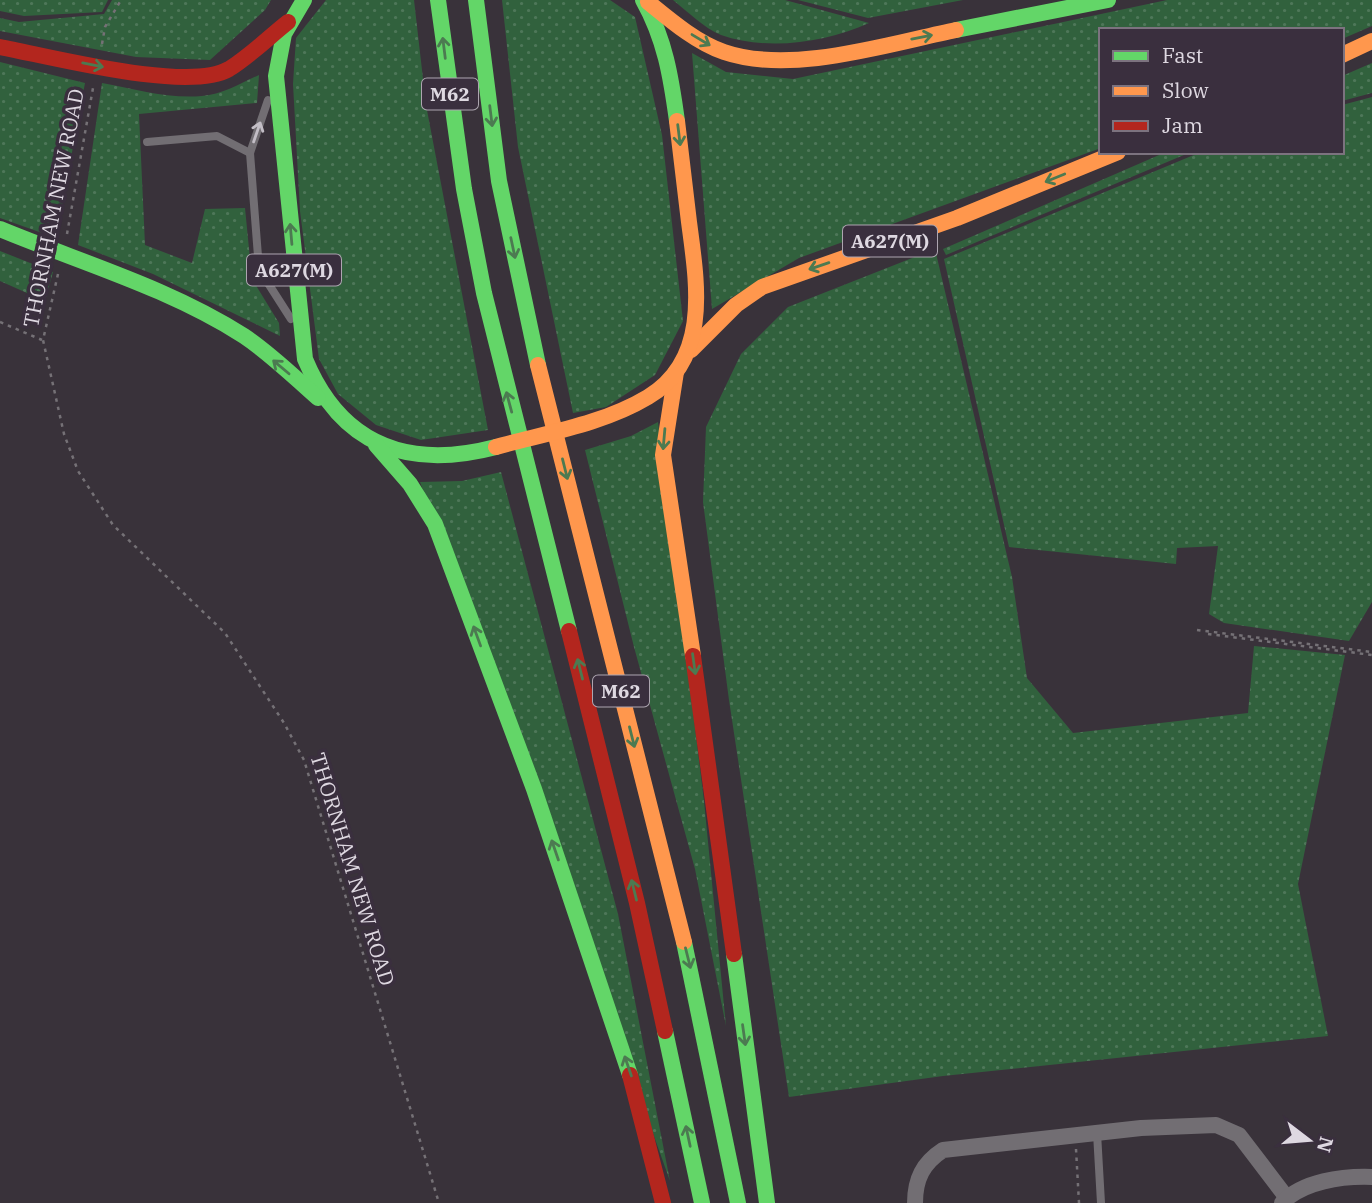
<svg xmlns="http://www.w3.org/2000/svg" width="1372" height="1203" viewBox="0 0 1372 1203" font-family="'IBM Plex Serif',serif">
<defs>
<pattern id="grass-dots" width="8" height="8" patternUnits="userSpaceOnUse" patternTransform="scale(1.75)"><rect width="8" height="8" fill="#31613d"/><path d="M2 2h.1M6 6h.1" fill="none" stroke="#4e7759" stroke-width="1.8" stroke-linecap="round"/></pattern>
</defs>
<rect width="100%" height="100%" fill="#39323a"/>
<g fill="url(#grass-dots)">
<path d="M0 0H108L102 12 24 16 0 11Z"/>
<path d="M112 0H271L265 10 210 60 136 57 0 31V18L19 22 104 14Z"/>
<path d="M326 0H414L426 105 488 430 421 440 376 425 338 394 319 359 300 211 293 84 296 38Z"/>
<path d="M502 0H610L635 17 662 135 683 321 655 375 606 407 573 413 518 147Z"/>
<path d="M673 0H785L869 23C825 43 767 51 721 35 704 28 687 11 673 0Z"/>
<path d="M798 0H963L868 18Z"/>
<path d="M1167 0H1372V26L1342 39V30H1101V148L799 258 712 309 692 53 726 72 793 79Z"/>
<path d="M0 62 85 83 56 238 0 218Z"/>
<path d="M1372 63V93L1342 101V76Z"/>
<path d="M259 75 257 103 139 114 145 245 192 263 205 209 245 208 252 279 279 323 280 336 153 274 78 245 102 83C134 89 169 99 202 96 222 95 241 83 259 75Z"/>
<path d="M1372 97V602L1349 641 1224 623 1209 614 1218 546 1177 548 1176 564 1009 547 944 259 1201 152H1342V105Z"/>
<path d="M1166 152H1191L946 255 943 249Z"/>
<path d="M935 249 1012 577 1027 678 1073 733 1248 713 1254 646 1345 655 1298 884 1328 1036 943 1076 789 1097 729 700 703 502 706 427 741 354 788 307Z"/>
<path d="M0 251 53 272 45 301 0 281Z"/>
<path d="M658 422 704 801 726 1026 695 869 634 647 585 450 631 436Z"/>
<path d="M501 472 618 914 670 1181 420 482 462 481Z"/>
</g>
<g fill="none" stroke-linecap="round" stroke-linejoin="round">
<g stroke="#757176" stroke-width="2.5" stroke-dasharray="3.5 5" stroke-linecap="butt">
<path d="M102 44 105 27 121 0"/>
<path d="M67 234 93 88"/>
<path d="M58 274 43 340 64 434 78 471 113 525 225 633 284 723 304 760 439 1203"/>
<path d="M0 322 42 340"/>
<path d="M1197 630 1372 652"/>
<path d="M1208 634 1372 655"/>
<path d="M1076 1149 1079 1203"/>
</g>
<g stroke="#726e73" stroke-width="8">
<path d="M268 100 250 153 259 269 291 319"/>
<path d="M147 142 217 136 250 153"/>
<path d="M1097 1133 1101 1203"/>
</g>
<g stroke="#726e73" stroke-width="16">
<path d="M915 1203C915 1179 923 1163 943 1150L1141 1128 1216 1125 1239 1135 1287 1198"/>
<path d="M1282 1203C1303 1181 1342 1176 1372 1177"/>
</g>
<g stroke="#63d668" stroke-width="16">
<path d="M304 0 284 34 276 76 305 359C341 446 408 470 496 447"/>
<path d="M438 0 464 189 484 293 569 631"/>
<path d="M476 0 499 181 538 365"/>
<path d="M643 0C665 39 671 77 677 121"/>
<path d="M956 30 1108 0"/>
<path d="M0 229C82 263 169 288 244 336 271 354 294 377 318 398"/>
<path d="M376 445 410 484 435 524 534 789 630 1075"/>
<path d="M684 942 738 1203"/>
<path d="M734 954 767 1203"/>
<path d="M665 1031 702 1203"/>
</g>
<g stroke="#ff974d" stroke-width="16">
<path d="M648 2C670 20 697 43 724 52 791 75 888 44 956 30"/>
<path d="M1342 55 1372 41"/>
<path d="M691 350 736 305 762 287 957 218 1118 152"/>
<path d="M538 365 684 942"/>
<path d="M676 372 663 455 693 656"/>
<path d="M496 447C547 433 603 424 648 397 711 359 697 283 689 222 685 188 681 155 677 121"/>
</g>
<g stroke="#b3261e" stroke-width="16">
<path d="M0 47C49 56 188 93 229 69 250 56 269 37 288 22"/>
<path d="M569 631 637 903 665 1031"/>
<path d="M693 656 734 954"/>
<path d="M630 1075 663 1203"/>
</g>
</g>
<defs><path id="oneway-shaft" d="M-6 0H5M1.5-3L5.5 0L1.5 3" fill="none" stroke-width="1.6" stroke-linecap="round" stroke-linejoin="round" transform="scale(1.75)"/></defs>
<g stroke="#4c7a51">
<use href="#oneway-shaft" transform="translate(922 37) rotate(-11)"/>
<use href="#oneway-shaft" transform="translate(701 40) rotate(31)"/>
<use href="#oneway-shaft" transform="translate(444 48) rotate(-97)"/>
<use href="#oneway-shaft" transform="translate(93 65) rotate(11)"/>
<use href="#oneway-shaft" transform="translate(491 116) rotate(83)"/>
<use href="#oneway-shaft" transform="translate(679 135) rotate(83)"/>
<use href="#oneway-shaft" transform="translate(1055 178) rotate(158)"/>
<use href="#oneway-shaft" transform="translate(291 234) rotate(-95)"/>
<use href="#oneway-shaft" transform="translate(513 248) rotate(78)"/>
<use href="#oneway-shaft" transform="translate(819 266) rotate(161)"/>
<use href="#oneway-shaft" transform="translate(281 367) rotate(-140)"/>
<use href="#oneway-shaft" transform="translate(509 402) rotate(-105)"/>
<use href="#oneway-shaft" transform="translate(664 439) rotate(95)"/>
<use href="#oneway-shaft" transform="translate(565 469) rotate(76)"/>
<use href="#oneway-shaft" transform="translate(477 636) rotate(-110)"/>
<use href="#oneway-shaft" transform="translate(694 664) rotate(82)"/>
<use href="#oneway-shaft" transform="translate(580 669) rotate(-104)"/>
<use href="#oneway-shaft" transform="translate(632 737) rotate(76)"/>
<use href="#oneway-shaft" transform="translate(555 850) rotate(-109)"/>
<use href="#oneway-shaft" transform="translate(634 890) rotate(-104)"/>
<use href="#oneway-shaft" transform="translate(688 958) rotate(76)"/>
<use href="#oneway-shaft" transform="translate(744 1035) rotate(82)"/>
<use href="#oneway-shaft" transform="translate(628 1066) rotate(-109)"/>
<use href="#oneway-shaft" transform="translate(688 1136) rotate(-102)"/>
</g>
<use stroke="#c3bec6" href="#oneway-shaft" transform="translate(257 132) rotate(-71)"/>
<g text-anchor="middle" dominant-baseline="central" stroke-width="7" stroke-linejoin="round" paint-order="stroke">
<g fill="#3a2f3e" stroke="#ada5b0" stroke-width="2">
<rect x="422" y="78.5" width="56" height="31" rx="5"/>
<rect x="843" y="225.5" width="94" height="31" rx="5"/>
<rect x="247" y="254.5" width="94" height="31" rx="5"/>
<rect x="593" y="675.5" width="56" height="31" rx="5"/>
</g>
<g font-size="19" font-weight="bold" fill="#ded8e1">
<text x="450" y="94">M62</text>
<text x="890" y="241">A627(M)</text>
<text x="294" y="270">A627(M)</text>
<text x="621" y="691">M62</text>
</g>
<g font-size="21" fill="#ded8e1" stroke="#3a2f3e">
<text transform="translate(53 208) rotate(-79)">THORNHAM NEW ROAD</text>
<text transform="translate(353 869) rotate(73)">THORNHAM NEW ROAD</text>
</g>
</g>
<rect x="1099" y="28" width="245" height="126" fill="#3a2f3e" stroke="#7c737f" stroke-width="2"/>
<rect x="1113" y="51" width="35" height="10" fill="#63d668" stroke="#7c737f" stroke-width="2"/>
<text x="1162" y="63" font-size="21" fill="#ded8e1">Fast</text>
<rect x="1113" y="86" width="35" height="10" fill="#ff974d" stroke="#7c737f" stroke-width="2"/>
<text x="1162" y="98" font-size="21" fill="#ded8e1">Slow</text>
<rect x="1113" y="121" width="35" height="10" fill="#b3261e" stroke="#7c737f" stroke-width="2"/>
<text x="1162" y="133" font-size="21" fill="#ded8e1">Jam</text>
<g transform="translate(1309 1140) rotate(106)" stroke="#3a2f3e" stroke-width="5" paint-order="stroke">
<path d="M0-5L12 26L0 18L-12 26Z" fill="#ded8e1"/>
<text y="-10" font-size="19" font-weight="bold" text-anchor="middle" fill="#ded8e1">N</text>
</g>
</svg>
